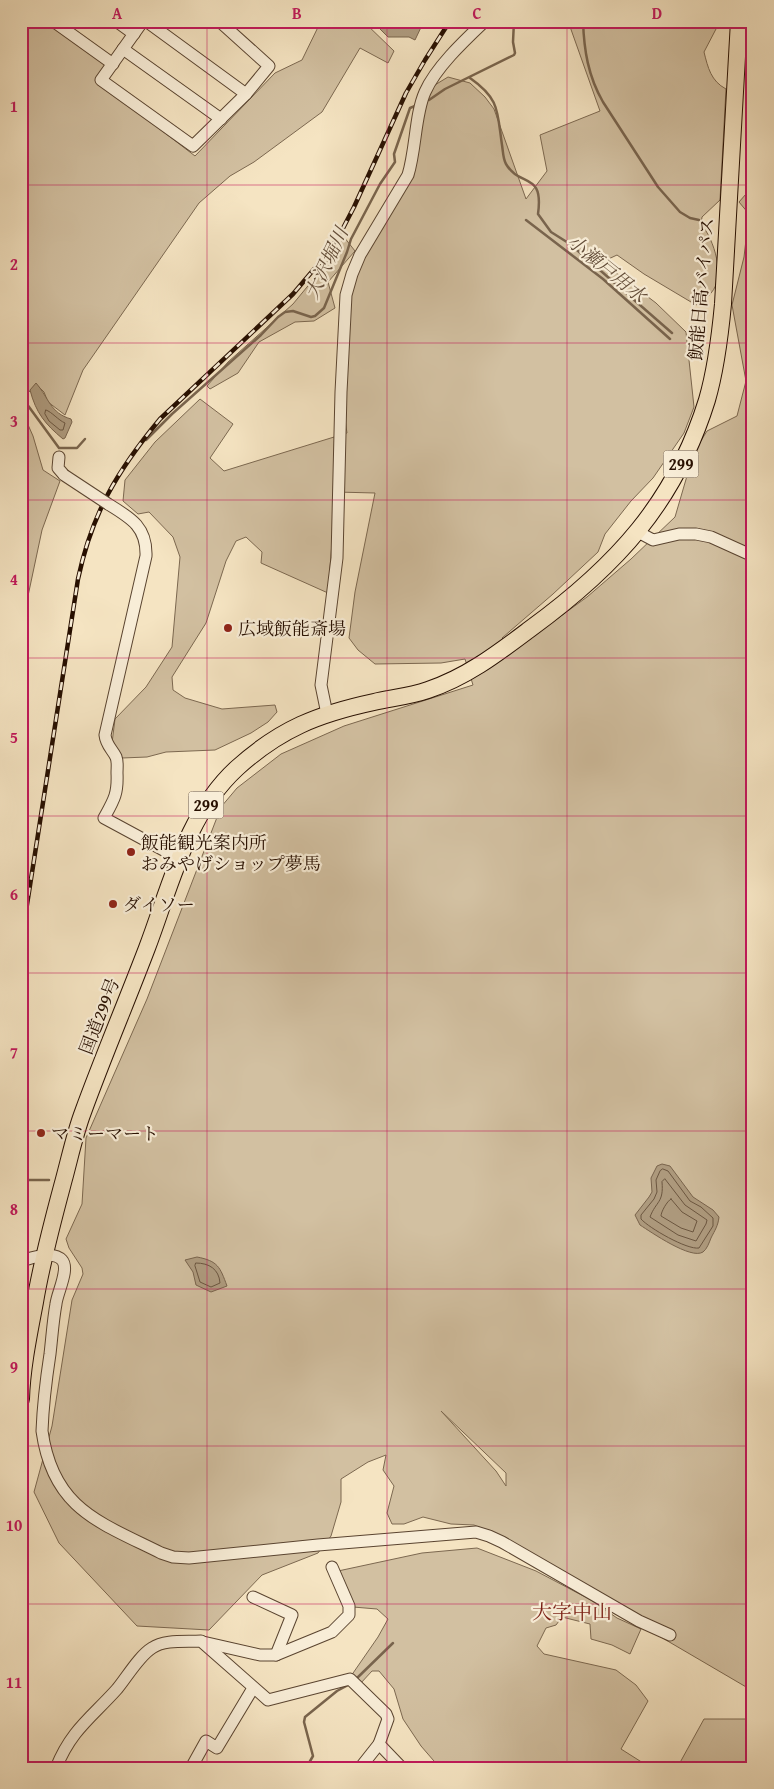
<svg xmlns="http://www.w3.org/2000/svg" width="774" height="1789" viewBox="0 0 774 1789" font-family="'Gentium Book Plus','Noto Serif JP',serif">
<rect width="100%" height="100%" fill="#f5e4c2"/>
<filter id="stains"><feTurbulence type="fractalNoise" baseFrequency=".004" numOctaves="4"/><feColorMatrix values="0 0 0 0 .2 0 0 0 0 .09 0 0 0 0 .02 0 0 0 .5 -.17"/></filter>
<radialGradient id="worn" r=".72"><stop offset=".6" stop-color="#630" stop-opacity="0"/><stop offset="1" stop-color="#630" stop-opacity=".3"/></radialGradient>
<g fill="#d2c0a1" stroke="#7c6850" fill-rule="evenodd">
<path d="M21 21H46L104 62 106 67 96 80 195 156 275 73 302 60 321 21H363L394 51 388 63 360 48 322 112 254 162 230 176 199 203 83 370 65 415 48 402 44 392 36 384 21 401Z"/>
<path d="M568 21H723L716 29 704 52C708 68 711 81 726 89L720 200 702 217 701 224C714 239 726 277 711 293 708 298 701 302 696 305L644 274 617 255 602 262 656 303 686 332 694 407 684 433 653 478 631 501 605 534 598 552 553 594 502 638 514 650 587 597 631 559 675 517 694 452 707 431 737 416 746 381 732 305 744 257 749 214 739 202 753 186V1691L507 1547V1538L474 1525 451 1524 423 1517 404 1524H392L387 1513 394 1486 383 1470 386 1455 368 1462 341 1479V1502L331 1536 318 1553 262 1575 209 1630 137 1626 59 1543 34 1492 52 1426 72 1300 83 1274 82 1268 69 1248 66 1239 82 1204 86 1138 147 999 221 807 237 788 281 754 344 726 473 685 465 659 441 663 375 664 358 650 349 638 355 592 375 493 336 492 328 593 261 563 262 552 246 537 236 541 226 561 206 623 172 677 173 690 185 698 222 709 275 705 277 712 268 722 251 733 215 750 166 752 147 757 122 758 112 743 115 719 146 687 172 647 180 557 173 537 149 512 138 514 123 501 125 480 155 442 200 399 233 424 210 458 224 471 347 433 341 392 352 274 399 191 425 91 448 77 470 83 485 97 494 109 526 199 547 171 540 135 600 111ZM441 1411 506 1473V1486L496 1471Z"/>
<path d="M344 237 355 251 328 282 335 308 314 321 295 322 259 342 238 373 210 389 207 386 228 362 293 304 321 270Z"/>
<path d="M21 409 33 436 43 470 60 481 42 530 21 629Z"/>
<path d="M477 1548 536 1571 591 1600 617 1618 641 1629 630 1654 612 1645 591 1639 590 1624 562 1617 556 1625 546 1628 537 1646 544 1654 616 1670 636 1685 648 1701 621 1749 651 1768H440L421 1746 403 1719 394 1689 379 1671H372L360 1684 351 1676 378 1637 388 1619 377 1609 353 1607 338 1571 422 1553Z"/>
<path d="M704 1719H753V1768H677Z"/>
</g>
<g fill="#af9c80" stroke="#79644d">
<path d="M372 21H424L415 40 409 37H388Z"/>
<path d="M36 383C49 398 50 413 71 419L72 422 65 438 63 439C45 424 36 413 30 390Z"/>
<path d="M662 1164 670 1166 693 1197 713 1210 719 1217C718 1226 715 1230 711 1238 709 1243 707 1249 703 1252 691 1260 651 1232 640 1225L635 1215 649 1197 652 1192 651 1178 657 1166Z"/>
<path d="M197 1257C218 1261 220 1267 227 1286L211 1292 196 1285 193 1272 185 1260Z"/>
</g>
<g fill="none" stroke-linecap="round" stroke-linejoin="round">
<g stroke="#6b5640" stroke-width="1">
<path d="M46 410C52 412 58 420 65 423L63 430H60L49 421 45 414Z"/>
<path d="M663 1169 668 1171 690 1201 701 1207 713 1218V1226L699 1248C687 1250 649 1228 641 1219V1215L654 1199 657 1192 656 1180 660 1171Z"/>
<path d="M665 1179 685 1205 707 1220 706 1224 696 1241 678 1235 650 1217C656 1201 664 1203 662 1182Z"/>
<path d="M671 1199 682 1212 697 1221 693 1232 681 1228 661 1216C661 1212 667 1201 671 1199Z"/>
<path d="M196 1263C209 1263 219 1269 220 1283L211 1287 200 1282 195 1266Z"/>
</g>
<g stroke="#79644d" stroke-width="2.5">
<path d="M583 21C584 50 588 76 603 102L658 187 680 212 690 218 699 220"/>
<path d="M470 78C500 99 497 111 502 145 503 151 503 159 506 164 520 188 544 171 538 214L551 232 570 244 672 333"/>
<path d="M429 100 445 89 514 55 515 53 513 42 514 21"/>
<path d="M526 220 603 279 670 339"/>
<path d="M749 227 753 228"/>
<path d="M21 396 59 448H77L85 439"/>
<path d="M146 440 172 414 261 335 278 317 285 312 293 311 311 317 315 316 324 308 347 252 351 239 380 184 395 162 394 154 410 108 415 106"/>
<path d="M21 1180H49"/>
<path d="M355 1680 393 1643"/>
<path d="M306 1768 313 1756 304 1722 305 1717 337 1691 350 1684"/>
</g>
<defs>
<g id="minor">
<path d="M53 21 113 64"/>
<path d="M116 21 134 34"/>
<path d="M143 21 101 80 193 146 246 94 269 66 219 21"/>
<path d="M146 21 246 94"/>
<path d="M123 49 221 119"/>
<path d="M59 457 58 468 64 475"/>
<path d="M108 504C131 518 147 527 146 556L105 735C106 745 112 749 116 757 118 762 117 767 117 773 118 794 114 800 104 818L180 859"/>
<path d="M638 532 653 540 679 534H696L711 537 753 556"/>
<path d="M327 714 321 685 337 558 341 392 346 295 352 274 360 255 408 175C416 149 415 114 425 92 436 67 465 40 485 21"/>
<path d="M21 1261C32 1258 53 1250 62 1260 70 1269 57 1293 56 1304 53 1320 52 1337 50 1354 46 1380 43 1405 42 1431 53 1509 99 1522 161 1553L173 1557 189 1558 318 1545 476 1532 489 1536 502 1542 639 1621 670 1635"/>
<path d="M253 1597 292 1615 276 1655"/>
<path d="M203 1642 260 1655H276L332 1632 349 1615V1606L332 1567"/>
<path d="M56 1768C71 1730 92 1717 117 1689 127 1677 139 1656 152 1648 165 1639 186 1642 201 1641L268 1700 350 1679 386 1714 388 1719 379 1744 402 1768"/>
<path d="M191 1768 206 1741 217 1748 253 1688"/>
<path d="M360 1768 379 1744"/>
</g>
<path id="highway" d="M21 1399C22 1367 29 1334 35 1302 42 1260 53 1220 64 1179 70 1157 75 1133 83 1112 103 1057 126 1003 147 948 171 885 186 815 237 768 280 729 318 714 374 702 392 698 411 696 428 690 467 677 498 653 530 629 615 567 675 503 707 400 716 369 720 336 723 304L739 21"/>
</defs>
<use href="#minor" stroke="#5a4430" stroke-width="13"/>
<use href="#highway" stroke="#270f00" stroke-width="18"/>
<use href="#minor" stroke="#f8edd7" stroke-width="11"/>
<use href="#highway" stroke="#f5e4c2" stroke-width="16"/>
<defs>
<g id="rail">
<path d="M21 889 26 867"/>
<path d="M21 943 78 579C92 513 117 471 160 419L293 294 326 255 340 234 354 207 406 93 425 60 450 21"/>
</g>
</defs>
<use href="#rail" stroke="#270f00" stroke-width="4.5"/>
<use href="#rail" stroke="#f8edd7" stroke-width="2.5" stroke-dasharray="8" stroke-linecap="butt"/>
<defs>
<path id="minor-bridge" d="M64 475 108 504"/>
</defs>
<use href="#minor-bridge" stroke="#5a4430" stroke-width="13" stroke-linecap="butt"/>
<use href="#minor-bridge" stroke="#f8edd7" stroke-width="11"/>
</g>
<path fill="none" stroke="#c2185b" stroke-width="1" stroke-opacity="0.55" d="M207 21V1768M387 21V1768M567 21V1768M21 185H753M21 343H753M21 500H753M21 658H753M21 816H753M21 973H753M21 1131H753M21 1289H753M21 1446H753M21 1604H753"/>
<g fill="#8f2418" stroke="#f8edd7" stroke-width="2">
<circle cx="228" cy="628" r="5"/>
<circle cx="131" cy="852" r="5"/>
<circle cx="113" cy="904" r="5"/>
<circle cx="41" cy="1133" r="5"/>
</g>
<g text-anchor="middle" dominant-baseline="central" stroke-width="4.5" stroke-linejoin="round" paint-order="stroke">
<g fill="#f8edd7" stroke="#665240" stroke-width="1">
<rect x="663.5" y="450.5" width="35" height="27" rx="4"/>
<rect x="188.5" y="791.5" width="35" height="27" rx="4"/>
</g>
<g font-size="16" font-weight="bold" fill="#270f00">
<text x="681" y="464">299</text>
<text x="206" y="805">299</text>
</g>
<g font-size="18" fill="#270f00" stroke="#f8edd7">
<text transform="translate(701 289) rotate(-85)">飯能日高バイパス</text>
<text transform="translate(99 1016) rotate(-69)">国道299号</text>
</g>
<g font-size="18" fill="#270f00" stroke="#f8edd7" text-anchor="start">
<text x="238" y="628">広域飯能斎場</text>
<text x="141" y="842">飯能観光案内所<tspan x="141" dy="21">おみやげショップ夢馬</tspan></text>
<text x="123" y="904">ダイソー</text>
<text x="51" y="1133">マミーマート</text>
</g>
<g font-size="19" font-style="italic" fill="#644e3a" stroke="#f8edd7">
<text transform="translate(326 263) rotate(-65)">大沢堀川</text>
<text transform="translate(607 268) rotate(39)">小瀬戸用水</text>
</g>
<g font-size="20" fill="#7a1f14" stroke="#f8edd7">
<text x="572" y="1611">大字中山</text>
</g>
</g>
<rect width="774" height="1789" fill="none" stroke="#f5e4c2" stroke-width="55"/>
<rect x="28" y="28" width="718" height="1734" fill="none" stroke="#c2185b" stroke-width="2"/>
<g font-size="16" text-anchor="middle" font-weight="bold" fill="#c2185b">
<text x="117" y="19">A</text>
<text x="297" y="19">B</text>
<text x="477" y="19">C</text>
<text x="657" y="19">D</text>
<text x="14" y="112">1</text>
<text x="14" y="270">2</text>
<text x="14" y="427">3</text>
<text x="14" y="585">4</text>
<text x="14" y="743">5</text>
<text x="14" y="900">6</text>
<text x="14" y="1058">7</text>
<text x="14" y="1215">8</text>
<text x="14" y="1373">9</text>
<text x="14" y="1531">10</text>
<text x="14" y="1688">11</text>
</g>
<rect width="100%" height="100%" filter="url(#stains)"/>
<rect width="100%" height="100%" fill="url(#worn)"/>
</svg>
